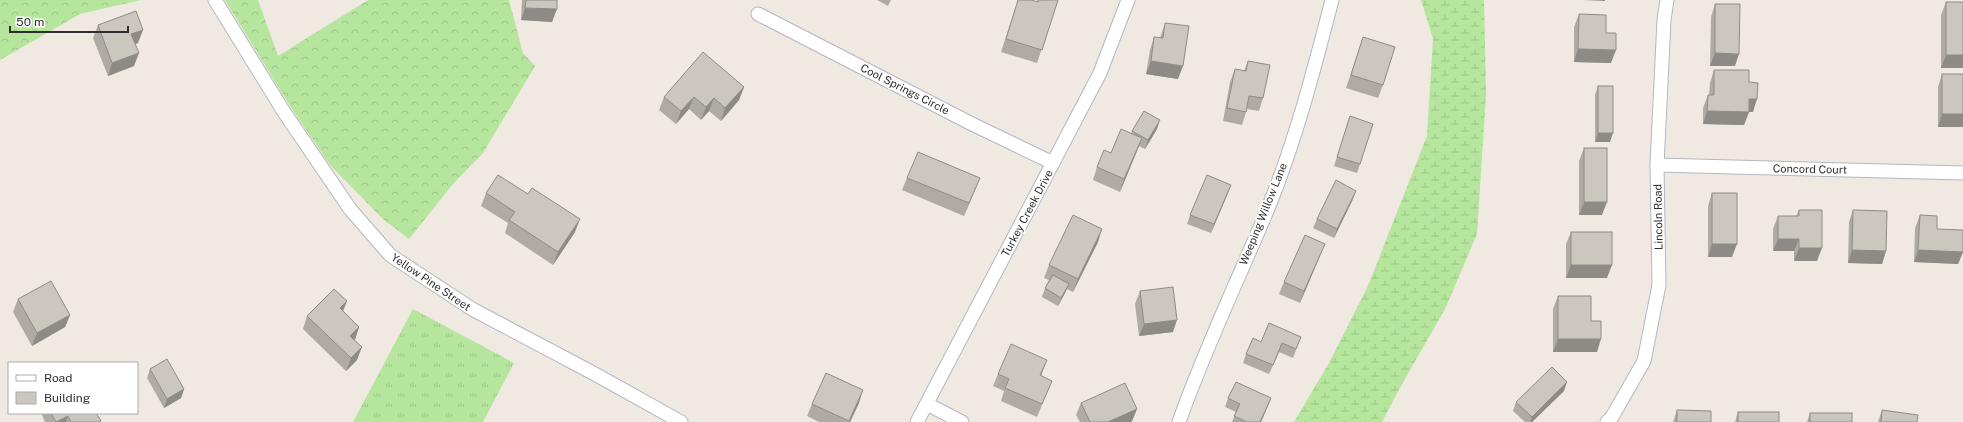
<svg xmlns="http://www.w3.org/2000/svg" width="1963" height="422" viewBox="0 0 1963 422" font-family="'Public Sans',sans-serif">
<defs>
<pattern id="grass-tufts" width="24" height="20" patternUnits="userSpaceOnUse"><rect width="24" height="20" fill="#b6e59e"/><path d="M3 7l-1-3M5 7V3M7 7l1-3M15 17l-1-3M17 17v-4M19 17l1-3" fill="none" stroke="#9dc588"/></pattern>
<pattern id="forest-crowns" width="20" height="18" patternUnits="userSpaceOnUse"><rect width="20" height="18" fill="#b6e59e"/><path d="M2 6a3 3 0 1 1 6 0M12 15a3 3 0 1 1 6 0" fill="none" stroke="#9dc588"/></pattern>
<pattern id="wetland-marsh" width="20" height="14" patternUnits="userSpaceOnUse"><rect width="20" height="14" fill="#b6e59e"/><path d="M1 5h8M5 5V1M11 12h8M15 12V8" fill="none" stroke="#9dc588"/></pattern>
</defs>
<rect width="100%" height="100%" fill="#efe9e1"/>
<path fill="url(#grass-tufts)" d="M413 309 514 363 483 422H353Z"/>
<g fill="url(#forest-crowns)">
<path d="M0 0H141L80 14 0 60Z"/>
<path d="M225 0H258L278 56 368 0H509L523 53 535 66 483 153 453 184 409 239 383 219 330 165 290 106Z"/>
</g>
<path fill="url(#wetland-marsh)" d="M1421 0H1484L1486 95 1477 234 1445 309 1402 384 1382 422H1294L1329 363 1368 286 1427 136 1433 39Z"/>
<g fill="none" stroke-linecap="round" stroke-linejoin="round">
<defs>
<g id="street">
<path d="M215 0 284 112 350 209 390 255 472 309 593 373 681 422"/>
<path d="M758 14 972 124 1053 163"/>
<path d="M1657 165 1963 173"/>
<path d="M927 404 962 422"/>
<path d="M917 422 1100 73 1128 0"/>
<path d="M1179 422C1205 348 1239 278 1269 206 1296 139 1314 70 1332 0"/>
<path d="M1607 422 1612 417 1644 361 1659 285 1657 165 1664 20 1667 0"/>
</g>
</defs>
<use href="#street" stroke="#b4b7c1" stroke-width="15"/>
<use href="#street" stroke="#fff" stroke-width="13"/>
</g>
<g fill="#afaba4">
<path d="M522 0H557L552 22 521 20Z"/>
<path d="M877 0H891L888 6Z"/>
<path d="M1018 0 1037 2 1038 0H1058L1037 63 1001 52Z"/>
<path d="M1946 2 1963 68H1941V15Z"/>
<path d="M1715 4 1735 66H1710L1711 17Z"/>
<path d="M1579 14 1606 33 1611 63 1574 62V27Z"/>
<path d="M1165 23 1178 79 1146 74 1150 50 1154 37 1160 38Z"/>
<path d="M98 25 138 43 135 44 134 66 108 76 93 38Z"/>
<path d="M1363 37 1383 85 1378 98 1346 88Z"/>
<path d="M1248 61 1263 98 1259 111 1247 109 1242 125 1223 121 1230 82 1235 69 1244 71Z"/>
<path d="M1714 70 1749 82 1753 112H1749L1744 125 1703 124V108L1708 95H1709L1710 83Z"/>
<path d="M1942 74 1963 127H1938V87Z"/>
<path d="M1598 86 1610 142H1595V95Z"/>
<path d="M744 87 739 100 721 121 709 111 701 120 689 109 676 124 659 110 664 97Z"/>
<path d="M1350 116 1360 164 1357 173 1334 166Z"/>
<path d="M1157 129 1145 149 1139 146 1120 192 1093 180 1097 167 1131 134 1132 131Z"/>
<path d="M1584 148 1602 215H1579V161Z"/>
<path d="M907 178H980L964 216 902 190Z"/>
<path d="M486 193 575 232 553 265 505 233 508 223 481 206Z"/>
<path d="M1228 193 1211 233 1187 224 1190 215Z"/>
<path d="M1712 193 1732 257H1708V206Z"/>
<path d="M1353 199 1334 238 1313 228 1317 219Z"/>
<path d="M1799 210 1817 261H1794V251H1773V229L1778 216H1796Z"/>
<path d="M1853 210 1886 251 1882 264 1848 263 1849 222Z"/>
<path d="M1920 215 1937 229 1963 252 1958 264 1914 262 1915 228Z"/>
<path d="M1571 232 1607 278H1566V244Z"/>
<path d="M1098 242 1073 292 1067 289 1065 293 1058 306 1042 297 1045 288 1049 280 1044 278 1049 265Z"/>
<path d="M1320 256 1300 303 1279 294 1284 282Z"/>
<path d="M1140 291 1173 332 1139 336 1135 304Z"/>
<path d="M1558 296 1597 352H1553V309Z"/>
<path d="M18 299 70 315 65 327 32 346 13 312Z"/>
<path d="M343 311 359 327 354 340 357 360 346 371 303 329 307 316Z"/>
<path d="M1301 337 1293 358 1279 352 1269 374 1243 363 1246 354 1261 342Z"/>
<path d="M150 369 184 389 181 398 164 408 147 378Z"/>
<path d="M1042 373 1041 376 1052 381 1037 417 1001 401 1004 391 993 386 998 374Z"/>
<path d="M1564 391 1532 422H1525L1513 411 1516 402Z"/>
<path d="M1228 398H1271L1261 422H1232L1236 412 1225 407Z"/>
<path d="M859 403 850 422H819L807 416 812 404Z"/>
<path d="M1081 403 1137 409 1132 421 1131 422H1080L1076 415Z"/>
<path d="M1677 410 1711 422H1673Z"/>
<path d="M1882 410 1917 422H1878Z"/>
<path d="M1738 412 1779 422H1735Z"/>
<path d="M42 413H96L100 422H45L42 415Z"/>
<path d="M1810 413 1852 422H1807Z"/>
</g>
<g fill="#8e8b86">
<path d="M1583 0H1605V1Z"/>
<path d="M525 8 557 9 552 22 521 20Z"/>
<path d="M143 30 138 43 127 47 131 34Z"/>
<path d="M1578 49 1616 50 1611 63 1574 62Z"/>
<path d="M139 53 134 66 108 76 112 63Z"/>
<path d="M1715 53 1739 54 1735 66H1710Z"/>
<path d="M1946 55H1963V68H1941Z"/>
<path d="M1151 61 1183 66 1178 79 1146 74Z"/>
<path d="M744 87 739 100 721 121 725 108Z"/>
<path d="M694 97 689 109 676 124 681 111Z"/>
<path d="M714 98 709 111 701 120 706 107Z"/>
<path d="M1749 99H1757L1753 112H1749L1744 125 1703 124 1707 111Z"/>
<path d="M1942 114H1963V127H1938Z"/>
<path d="M1160 120 1157 129 1145 149 1148 140Z"/>
<path d="M1598 133H1613L1610 142H1595Z"/>
<path d="M1142 138 1137 151 1120 192 1124 179Z"/>
<path d="M980 178 975 190 964 216 969 203Z"/>
<path d="M1231 185 1228 193 1211 233 1214 224Z"/>
<path d="M1356 191 1353 199 1334 238 1337 229Z"/>
<path d="M1584 202H1607L1602 215H1579Z"/>
<path d="M580 219 575 232 553 265 558 252Z"/>
<path d="M1102 229 1098 242 1073 292 1078 279Z"/>
<path d="M1778 239H1799L1794 251H1773Z"/>
<path d="M1325 244 1320 256 1300 303 1304 291Z"/>
<path d="M1712 244H1737L1732 257H1708Z"/>
<path d="M1799 248H1822L1817 261H1794Z"/>
<path d="M1852 250 1886 251 1882 264 1848 263Z"/>
<path d="M1918 250 1963 252 1958 264 1914 262Z"/>
<path d="M1571 265H1612L1607 278H1566Z"/>
<path d="M1069 284 1065 293 1058 306 1061 298Z"/>
<path d="M347 301 342 314 340 308Z"/>
<path d="M70 315 65 327 32 346 37 333Z"/>
<path d="M1177 320 1173 332 1139 336 1144 324Z"/>
<path d="M359 327 355 340 345 349 350 336Z"/>
<path d="M1558 339H1601L1597 352H1553Z"/>
<path d="M1282 343 1279 352 1269 374 1273 365Z"/>
<path d="M362 347 357 360 346 371 351 358Z"/>
<path d="M1047 360 1042 373 1035 388 1040 375Z"/>
<path d="M1567 382 1564 391 1532 422H1530L1532 417Z"/>
<path d="M184 389 181 398 164 408 167 399Z"/>
<path d="M863 390 859 403 850 422H849Z"/>
<path d="M1271 398 1268 406 1261 422H1260Z"/>
<path d="M1137 409 1132 421 1131 422H1108Z"/>
<path d="M68 416 66 422H57Z"/>
</g>
<g fill="#cbc7bf" stroke="#8e8b86">
<path d="M526 0H557V9L525 8Z"/>
<path d="M1018 0H1031L1038 2V0H1058L1042 50 1006 39Z"/>
<rect x="1946" y="2" width="17" height="53"/>
<path d="M1715 4H1740L1739 54 1715 53Z"/>
<path d="M136 11 143 30 131 34 139 53 112 63 98 25Z"/>
<path d="M1579 14 1606 15V33H1616V50L1578 49Z"/>
<path d="M1165 23 1189 26 1183 66 1151 61 1154 37 1163 38Z"/>
<path d="M1363 37 1395 47 1383 85 1351 75Z"/>
<path d="M703 52 744 87 725 108 714 98 706 107 694 97 681 111 664 97Z"/>
<path d="M1248 61 1270 65 1263 98 1249 96 1246 112 1227 108 1235 69 1246 71Z"/>
<path d="M1714 70H1749V82L1758 83 1757 99H1749V112L1707 111 1708 95H1714Z"/>
<rect x="1942" y="74" width="21" height="40"/>
<rect x="1598" y="86" width="15" height="47"/>
<path d="M1144 111 1160 120 1148 140 1132 131Z"/>
<path d="M1350 116 1373 124 1360 164 1337 157Z"/>
<path d="M1121 129 1142 138 1124 179 1097 167 1104 150 1111 153Z"/>
<rect x="1584" y="148" width="23" height="54"/>
<path d="M918 152 980 178 969 203 907 178Z"/>
<path d="M498 175 528 194 532 188 580 219 558 252 509 220 515 212 486 193Z"/>
<path d="M1207 175 1231 185 1214 224 1190 215Z"/>
<path d="M1336 180 1356 191 1337 229 1317 219Z"/>
<rect x="1712" y="193" width="25" height="51"/>
<path d="M1799 210H1822V248H1799V239H1778V216H1799Z"/>
<path d="M1853 210 1887 211 1886 251 1852 250Z"/>
<path d="M1073 215 1102 229 1078 279 1049 265Z"/>
<path d="M1920 215 1937 216V229L1963 230V252L1918 250Z"/>
<rect x="1571" y="232" width="41" height="33"/>
<path d="M1305 235 1325 244 1304 291 1284 282Z"/>
<path d="M1053 275 1069 284 1061 298 1045 288Z"/>
<path d="M51 281 70 315 37 333 18 299Z"/>
<path d="M1173 287 1177 320 1144 324 1140 291Z"/>
<path d="M334 289 347 301 340 308 359 327 350 336 362 347 351 358 307 316Z"/>
<path d="M1558 296H1591V321H1601V339H1558Z"/>
<path d="M1269 323 1301 337 1296 349 1282 343 1273 365 1246 354 1253 338 1261 342Z"/>
<path d="M1011 344 1047 360 1040 375 1052 381 1042 404 1005 388 1009 379 998 374Z"/>
<path d="M167 359 184 389 167 399 150 369Z"/>
<path d="M1552 367 1567 382 1532 417 1516 402Z"/>
<path d="M826 373 863 390 849 421 812 404Z"/>
<path d="M1236 382 1271 398 1260 422H1247L1234 416 1240 404 1228 398Z"/>
<path d="M1125 383 1137 409 1108 422H1090L1081 403Z"/>
<path d="M1677 410 1711 411V422H1677Z"/>
<path d="M1882 410 1918 415 1917 422H1881Z"/>
<rect x="1738" y="412" width="41" height="10"/>
<path d="M51 413H96L101 421 99 422H71L68 416 56 422Z"/>
<rect x="1810" y="413" width="42" height="9"/>
</g>
<g text-anchor="middle" dominant-baseline="central" stroke-width="3.5" stroke-linejoin="round" paint-order="stroke">
<g font-size="11" fill="#2e2e2e" stroke="#fff">
<text transform="translate(905 89) rotate(27)">Cool Springs Circle</text>
<text transform="translate(1810 169) rotate(1)">Concord Court</text>
<text transform="translate(1027 213) rotate(-62)">Turkey Creek Drive</text>
<text transform="translate(1263 214) rotate(-68)">Weeping Willow Lane</text>
<text transform="translate(1658 217) rotate(-91)">Lincoln Road</text>
<text transform="translate(431 282) rotate(34)">Yellow Pine Street</text>
</g>
</g>
<rect x="8" y="362" width="130" height="52" fill="#ffffff" stroke="#ababab"/>
<rect x="16" y="375" width="20" height="6" fill="#ffffff" stroke="#ababab"/>
<text x="44" y="382" font-size="12" fill="#2e2e2e">Road</text>
<rect x="16" y="392" width="20" height="12" fill="#cbc7bf" stroke="#ababab"/>
<text x="44" y="402" font-size="12" fill="#2e2e2e">Building</text>
<path d="M10 26v6h118v-6" fill="none" stroke="#2e2e2e" stroke-width="2"/>
<text x="16" y="26" font-size="12" fill="#2e2e2e" stroke="#ffffff" stroke-width="3" paint-order="stroke">50 m</text>
</svg>
